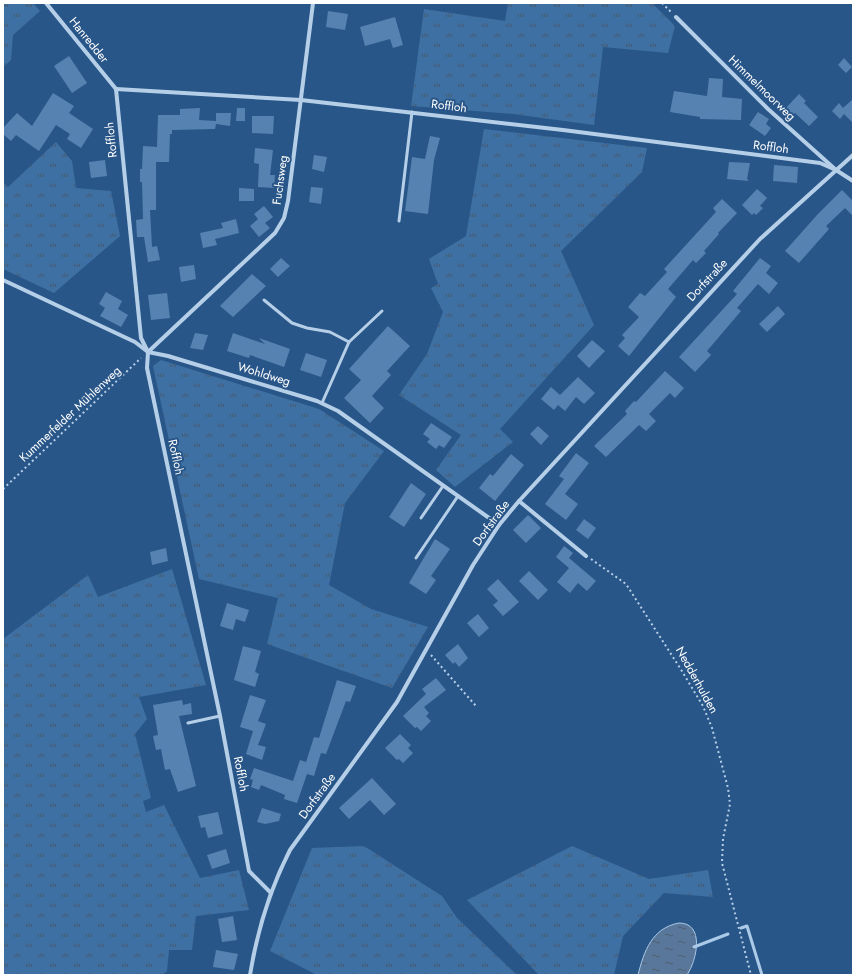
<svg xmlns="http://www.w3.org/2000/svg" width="856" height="978" viewBox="0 0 856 978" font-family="Jost,sans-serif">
<defs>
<pattern id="grass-tufts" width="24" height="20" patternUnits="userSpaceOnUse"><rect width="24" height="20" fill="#3e70a4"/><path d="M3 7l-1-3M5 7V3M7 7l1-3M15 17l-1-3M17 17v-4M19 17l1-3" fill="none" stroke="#465a6f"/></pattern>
<pattern id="water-ripples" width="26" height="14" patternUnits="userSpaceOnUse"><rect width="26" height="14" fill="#58779a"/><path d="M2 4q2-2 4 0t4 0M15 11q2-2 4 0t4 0" fill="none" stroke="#515f6f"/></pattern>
</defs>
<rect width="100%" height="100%" fill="#295688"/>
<g fill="url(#grass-tufts)">
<path d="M3 3H33L40 11 13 35 11 60 3 67Z"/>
<path d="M508 3H652L675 26 668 53 603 47 594 125 513 114 411 106 424 9 505 21Z"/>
<path d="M484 129 647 148 642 172 561 251 594 325 500 429 513 442 455 487 436 470 461 435 399 395 427 354 443 312 431 288 438 284 429 259 466 236Z"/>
<path d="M56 142 72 161 76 188 111 191 120 236 54 293 3 269V182L8 187Z"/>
<path d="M161 360 319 409 384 451 345 503 329 585 371 609 428 627 392 688 267 644 278 598 199 579 153 366Z"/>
<path d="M172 569 206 685 139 697 147 719 135 734 151 798 143 801 146 812 164 805 200 878 239 870 249 910 196 916 192 950H169L167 971 162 975H3V639L88 575 98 597Z"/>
<path d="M364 846 442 896 457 918 517 975H317L270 951 312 848Z"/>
<path d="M572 846 649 879 708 870 713 897 664 893 623 936 614 975H539L467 900Z"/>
</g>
<path fill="url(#water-ripples)" stroke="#abcae8" d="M679 923C705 923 697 960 687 975H638C644 951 652 928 679 923Z"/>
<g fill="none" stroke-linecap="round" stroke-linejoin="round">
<g stroke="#abcae8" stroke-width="3">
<path d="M741 928 747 926 762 975"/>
<path d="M694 947 728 934"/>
</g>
</g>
<g fill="#5682b1">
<path d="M328 11 348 14 345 30 326 27Z"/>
<path d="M395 17 403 45 393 48 390 39 365 46 360 27Z"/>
<path d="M69 56 87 83 72 93 54 66Z"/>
<path d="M844 58 852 67 846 73 838 65Z"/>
<path d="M709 78 723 79 722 97 742 99 741 120 700 119V117L670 112 674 91 707 96Z"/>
<path d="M53 93 74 106 69 113 93 129 81 148 67 139 70 134 56 125 39 151 16 135 11 141 3 134V128L17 113 32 126Z"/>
<path d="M799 94 806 101 804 103 818 117 809 126 795 113 792 116 785 109Z"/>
<path d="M853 99V123L844 114 840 119 832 111 839 103 843 108Z"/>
<path d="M200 108 199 120 216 121V113H231L230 126 216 124 215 129 172 130V134H170L169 162H156V210H150L152 247 157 246 160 260 148 262 144 237H137L136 220 143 219 142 182H140V169H142L143 146 157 147 158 115H180V109Z"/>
<path d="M237 108H245V121H236Z"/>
<path d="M758 112 769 119 766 124 771 128 765 136 749 125Z"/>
<path d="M252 116H274L273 134 252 133Z"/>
<path d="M430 136 440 138 434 160 428 214 405 211 412 157 425 159Z"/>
<path d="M255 148 273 150 270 175H275L274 188 258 187 259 164 254 163Z"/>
<path d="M314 155 327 157 324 172 312 169Z"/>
<path d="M105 160 107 176 91 178 89 162Z"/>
<path d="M729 162 750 163 747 179 749 181 727 179Z"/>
<path d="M774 165 798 167 797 183 773 181Z"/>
<path d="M311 187 323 188 321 204 309 202Z"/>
<path d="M239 188 254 189V201H239Z"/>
<path d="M757 189 767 198 760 206 763 208 756 215 754 213 752 215 742 205Z"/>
<path d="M842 190 853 201V216L845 208 826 226 829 229 799 263 785 251 817 215Z"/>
<path d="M722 199 737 213 718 233 719 234 704 251 706 253 696 263 693 260 668 289 676 297 629 356 618 346 625 338 622 335 639 317 628 307 640 293 645 296 667 272 664 269 716 212 713 208Z"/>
<path d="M264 206 273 217 265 223 270 228 259 237 250 226 258 219 254 214Z"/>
<path d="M236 219 239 233 215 239 217 245 203 248 200 233 223 228 221 223Z"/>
<path d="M281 258 290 266 278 277 270 269Z"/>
<path d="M760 258 771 266 766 273 778 283 769 294 758 284 737 308 741 311 707 351 711 355 695 372 679 357 737 294 733 291Z"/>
<path d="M194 265 196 279 181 282 179 267Z"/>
<path d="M252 274 266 286 233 317 220 306Z"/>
<path d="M106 292 122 301 118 309 128 315 121 327 100 316 105 308 99 304Z"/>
<path d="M167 293 170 318 151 320 148 295Z"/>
<path d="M778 306 785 314 767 332 759 324Z"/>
<path d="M388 326 410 346 387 371 391 375 372 396 384 408 370 423 344 398 361 380 349 369Z"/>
<path d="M195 333 208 335 203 350 190 348Z"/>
<path d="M233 333 265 344 259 338 290 349 284 367 250 355 249 358 227 351Z"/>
<path d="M592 340 605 351 589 368 577 356Z"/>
<path d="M306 353 327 360 321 377 300 370Z"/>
<path d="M665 371 684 388 675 398 670 393 649 414 656 421 646 431 639 425 606 457 594 446 627 414 625 411 634 401 636 402Z"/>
<path d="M578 377 595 393 584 404 576 397 565 411 558 405 554 410 541 399 551 387 560 395Z"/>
<path d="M431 423 452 437 444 448 439 445 436 449 427 442 430 439 423 434Z"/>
<path d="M538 426 549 436 541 445 530 434Z"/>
<path d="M576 453 589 463 565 494 578 504 566 520 545 504 564 479 559 476Z"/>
<path d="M511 454 524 465 495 501 479 488 490 474 493 476Z"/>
<path d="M411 483 426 494 404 527 389 517Z"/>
<path d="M528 515 541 528 526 543 513 530Z"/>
<path d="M584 519 596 528 588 539 576 530Z"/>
<path d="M435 539 450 549 431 576 436 580 426 594 409 583Z"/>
<path d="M564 546 573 553 569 558 596 581 587 591 578 583 570 593 557 582 569 568 556 557Z"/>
<path d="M166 548 168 561 152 565 150 552Z"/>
<path d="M529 571 548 590 538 600 519 581Z"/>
<path d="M498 579 519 602 503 616 493 605 498 601 487 589Z"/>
<path d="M227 603 249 610 245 622 236 619 233 630 220 626Z"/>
<path d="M478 614 489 628 479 637 467 623Z"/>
<path d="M458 644 468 658 459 667 455 662 453 664 445 655Z"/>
<path d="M243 646 261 651 255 672 259 674 255 687 234 680Z"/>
<path d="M436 678 446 690 424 707 429 713 426 716 431 721 421 731 417 727 415 728 403 716 426 694 422 689Z"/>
<path d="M337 680 356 686 350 702 346 701 326 754 321 753 314 776 307 774 297 803 284 799 285 795 261 785 259 790 251 787 253 780 250 779 254 768 293 781 300 760 306 762 314 737 319 738Z"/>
<path d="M250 695 266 700 258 721 266 724 258 745 266 747 262 760 246 754 253 731 240 727Z"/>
<path d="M182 700 183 705 191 703 192 714 179 716 196 786 178 792 170 769 165 770 161 749 156 750 153 736 158 735 153 705Z"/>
<path d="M400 734 411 745 408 748 413 753 403 763 399 759 397 760 385 748Z"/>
<path d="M372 778 396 804 384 815 370 800 349 819 339 808Z"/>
<path d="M262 808 281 814 279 821 265 824 257 822Z"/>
<path d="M218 812 223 834 208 838 205 827 201 828 198 816Z"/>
<path d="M226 849 230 863 212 869 207 855Z"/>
<path d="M233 916 237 940 222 942 218 919Z"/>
<path d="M216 950 238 954 234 970 213 967Z"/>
</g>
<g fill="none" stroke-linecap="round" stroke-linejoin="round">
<g stroke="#b6cfe8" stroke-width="2" stroke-dasharray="2 3" stroke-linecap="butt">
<path d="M662 3 671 12"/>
<path d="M3 489 141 358"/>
<path d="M591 559 626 584 680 668 703 706 712 728 728 788 730 804 723 839 722 863 751 975"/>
<path d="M431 655 476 706"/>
</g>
<g stroke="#b6cfe8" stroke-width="3">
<path d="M399 221 412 112"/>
<path d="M264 300 292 323 307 328 330 332 349 342"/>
<path d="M322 403 349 342 382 311"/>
<path d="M421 518 443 486"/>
<path d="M416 558 458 496"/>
<path d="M188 723 220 716"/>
</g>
<g stroke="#b6cfe8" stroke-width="4">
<path d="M46 3 116 89"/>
<path d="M676 17 768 109 836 170 853 181"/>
<path d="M116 89 141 338 148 352 147 368 220 716 249 871 271 893"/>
<path d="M116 89 301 100 563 130 820 163 836 170"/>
<path d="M3 280 135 342 148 352 168 356 317 401 338 411 499 525"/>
<path d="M148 352 275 233 284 218 288 201 313 3"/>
<path d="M519 501 586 556"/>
<path d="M250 975C257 932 270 889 290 850L397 702 473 565 499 525 519 501 760 239 853 155"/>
</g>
</g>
<g text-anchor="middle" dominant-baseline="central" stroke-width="4" stroke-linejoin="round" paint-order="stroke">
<g font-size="12" fill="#fff" stroke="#295688">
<text transform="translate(89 40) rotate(51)">Hanredder</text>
<text transform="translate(762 88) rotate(44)">Himmelmoorweg</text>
<text transform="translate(449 106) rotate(7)">Roffloh</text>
<text transform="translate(111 140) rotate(-96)">Roffloh</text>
<text transform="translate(771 147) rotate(7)">Roffloh</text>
<text transform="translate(280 180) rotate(-82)">Fuchsweg</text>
<text transform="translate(707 280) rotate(-47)">Dorfstraße</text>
<text transform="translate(264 374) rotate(17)">Wohldweg</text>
<text transform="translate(70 414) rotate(-43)">Kummerfelder Mühlenweg</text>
<text transform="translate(176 457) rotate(78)">Roffloh</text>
<text transform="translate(491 523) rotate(-54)">Dorfstraße</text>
<text transform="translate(697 680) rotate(61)">Nedderhulden</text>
<text transform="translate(241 774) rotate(79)">Roffloh</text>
<text transform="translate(317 796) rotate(-54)">Dorfstraße</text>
</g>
</g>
<rect width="856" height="978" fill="none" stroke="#ffffff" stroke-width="8"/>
</svg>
